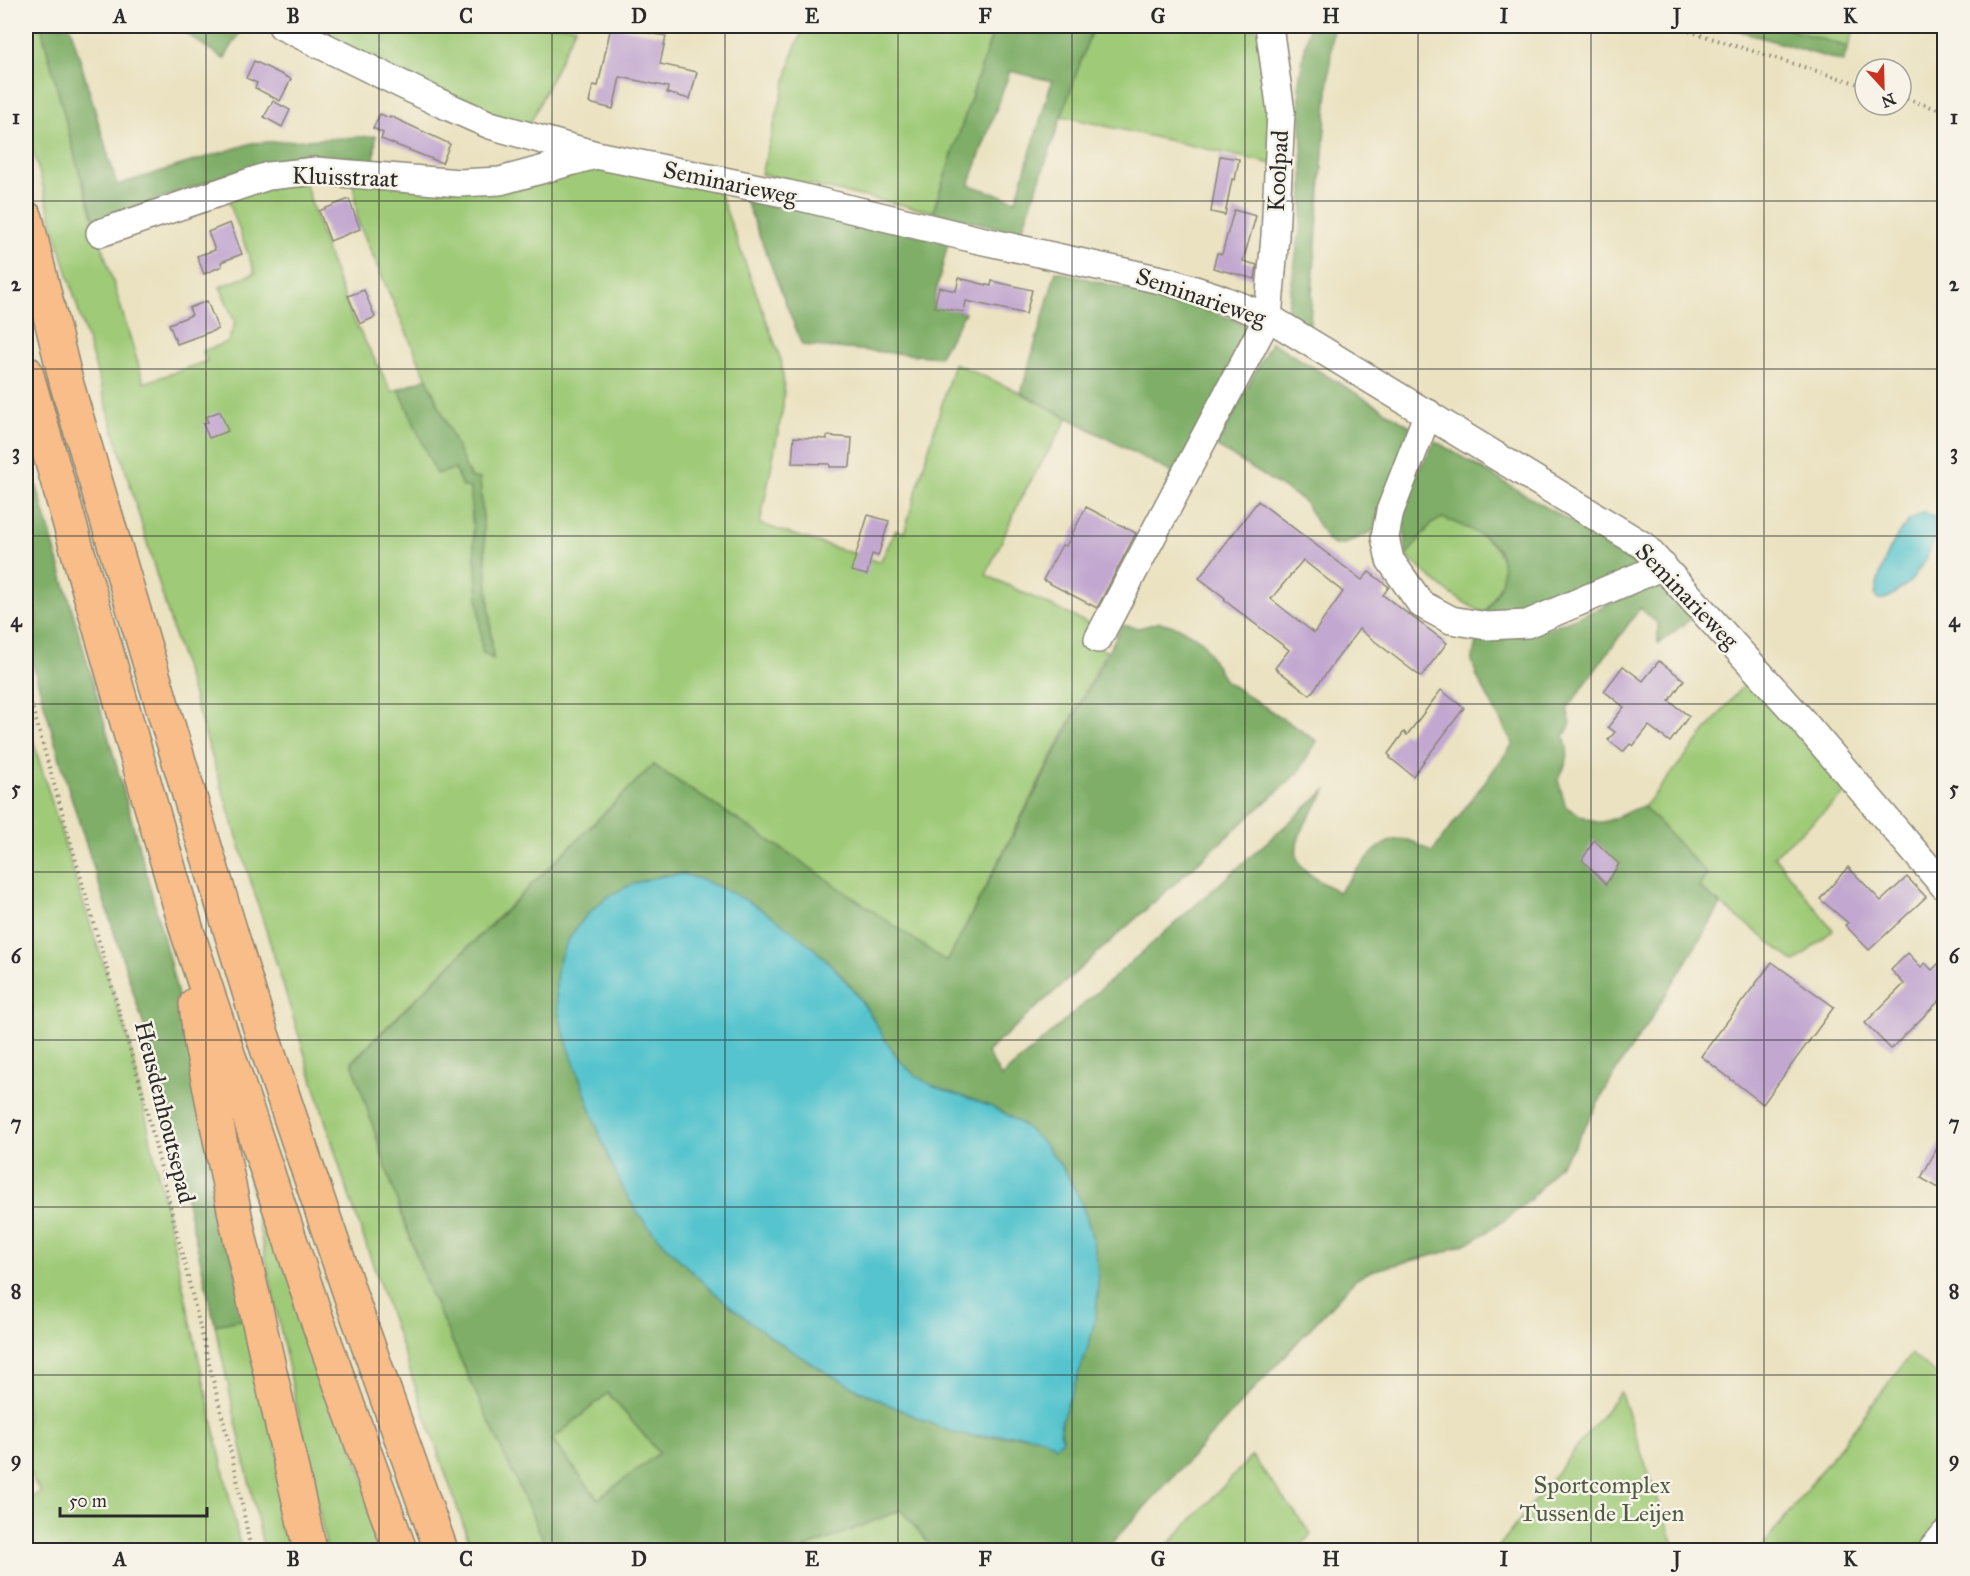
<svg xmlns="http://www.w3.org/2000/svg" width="1970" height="1576" viewBox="0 0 1970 1576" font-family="'IM FELL Great Primer',serif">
<rect width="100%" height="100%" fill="#f7f3e8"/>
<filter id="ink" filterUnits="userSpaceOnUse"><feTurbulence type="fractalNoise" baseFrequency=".0167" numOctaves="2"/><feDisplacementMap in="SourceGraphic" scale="12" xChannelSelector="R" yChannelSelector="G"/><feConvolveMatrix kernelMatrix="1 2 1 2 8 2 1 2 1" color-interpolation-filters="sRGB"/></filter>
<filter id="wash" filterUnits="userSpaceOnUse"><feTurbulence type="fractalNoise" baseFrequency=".008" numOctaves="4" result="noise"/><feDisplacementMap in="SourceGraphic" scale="24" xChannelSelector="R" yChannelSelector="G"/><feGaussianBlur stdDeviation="1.35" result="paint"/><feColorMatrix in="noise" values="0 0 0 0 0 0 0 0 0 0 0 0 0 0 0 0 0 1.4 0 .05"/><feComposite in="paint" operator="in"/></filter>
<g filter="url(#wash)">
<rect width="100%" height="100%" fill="#ebe2c1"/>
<g fill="#9fca77" stroke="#657a51" stroke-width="1.5">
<path d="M26 26H41L77 164 144 383 207 361 203 351 228 342 235 323 220 287 255 273 228 199 244 193 305 182 325 247 350 313 392 392 399 389 436 473 455 469 462 486 470 488 482 651 493 659 480 479 470 477 358 222 353 182 600 167 717 186 781 360 784 386 783 407 760 524 880 562 896 530 904 533 954 363 1021 393 1068 418 1023 494 986 575 1098 628 1091 643 1106 651 947 962 793 856 653 765 352 1061 400 1210 430 1293 548 1550H472L346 1187 176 641 53 224 26 123Z"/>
<path d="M324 26H576L529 126 498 116 319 36Z"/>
<path d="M805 26H995L933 212 761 174 794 50Z"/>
<path d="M1093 26H1241L1265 31 1277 165 1061 116Z"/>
<path d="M1777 26H1855L1848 47Z"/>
<path d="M1442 518C1470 526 1515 547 1501 584 1497 594 1490 604 1485 613 1454 600 1431 578 1406 556L1431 524Z"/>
<path d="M1748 679 1849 790 1774 856 1833 930 1795 962 1699 887 1707 874 1643 806 1646 805Z"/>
<path d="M26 718 78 887 129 1041 241 1550H26V1499L41 1493 26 1468Z"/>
<path d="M237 1123 389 1550H327Z"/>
<path d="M245 1319 301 1550H264L215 1325Z"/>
<path d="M1911 1354 1944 1380V1550H1760Z"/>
<path d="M1620 1392 1676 1550H1496Z"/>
<path d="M608 1393 659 1453 598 1499 552 1440Z"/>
<path d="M1252 1456 1311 1534 1298 1550H1163Z"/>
<path d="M901 1510 934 1550H801Z"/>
</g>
<g fill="#7fae68" stroke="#556c4a" stroke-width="1.5" fill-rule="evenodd">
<path d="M41 26H70L117 185 252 143 376 136 374 162 282 163 233 173 95 221 77 164Z"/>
<path d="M175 26H244L224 59Z"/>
<path d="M995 26H1093L1021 233 933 212ZM1010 71 1052 81 1016 200 969 185Z"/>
<path d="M1309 26H1333L1309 333 1287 314 1303 210V165L1299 80Z"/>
<path d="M1723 26H1777L1848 47 1843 62Z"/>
<path d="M742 191 948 243 933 304 965 313 939 357 802 345Z"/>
<path d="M1056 271 1199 308 1233 319 1253 332 1178 476 1021 393Z"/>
<path d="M1271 342 1417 430 1375 530 1345 544 1334 545 1328 541 1304 501 1216 446Z"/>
<path d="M427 378 470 477 480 479 493 659 482 652 470 488 462 486 455 469 436 474 399 389Z"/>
<path d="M1435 441 1645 566 1535 615 1485 613C1491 603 1500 590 1502 579 1503 570 1503 559 1499 551 1491 537 1458 523 1442 518L1431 524 1406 556 1403 513 1417 473Z"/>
<path d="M26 448C74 618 125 788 169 959 199 1078 220 1199 245 1319L215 1325 155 1061 68 787 26 641Z"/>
<path d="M1659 582 1692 618 1658 644V624L1640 608 1567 709 1571 723 1564 737C1571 757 1567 762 1558 780L1566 807C1576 812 1586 820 1597 822 1606 825 1631 809 1643 806L1707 874 1699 887 1721 905 1647 1025 1619 1066 1573 1148 1530 1200 1501 1223 1474 1240 1442 1253 1371 1271 1355 1280 1105 1550H934L901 1510 801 1550H548L430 1293 400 1210 352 1062 653 765 793 856 947 962 1122 625 1139 628 1160 622 1180 628 1202 641 1225 681 1317 741 1298 773 987 1052 1001 1077 1327 789C1315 809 1283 846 1303 868 1312 878 1327 885 1338 892 1357 874 1379 830 1411 841 1418 843 1425 849 1432 852L1513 744 1477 677 1472 661 1476 641C1542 638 1600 608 1659 582ZM683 874C743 891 822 946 859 997 876 1022 889 1055 914 1074 935 1091 965 1096 989 1106 1027 1121 1060 1157 1077 1193 1082 1204 1083 1217 1086 1229 1089 1246 1095 1264 1097 1282 1102 1315 1082 1360 1072 1392 1066 1407 1058 1424 1063 1439H1047L1035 1435 976 1437 952 1432 860 1391 776 1341 699 1279 639 1215 623 1187 601 1138 578 1073 625 887 664 875ZM608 1393 659 1453 598 1499 552 1440Z"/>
</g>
<g fill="#56c4ce" stroke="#40787c" stroke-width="1.5">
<path d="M1924 512 1936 518 1938 533 1926 559 1910 582 1888 598 1878 600 1875 596C1879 571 1890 542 1908 522 1912 518 1919 515 1924 512Z"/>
<path d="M683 874C750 893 821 944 861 1001 878 1024 890 1056 914 1074 935 1091 965 1095 989 1106 1043 1128 1079 1181 1092 1237 1100 1268 1100 1305 1091 1336 1086 1355 1079 1373 1072 1392 1068 1403 1060 1419 1060 1431 1060 1434 1062 1437 1063 1439L1056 1446C1027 1422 985 1445 949 1431 848 1390 757 1339 680 1260 666 1246 652 1232 640 1216 613 1179 597 1127 582 1084 568 1046 547 999 560 958 570 929 597 900 624 888 642 879 664 875 683 874Z"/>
</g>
<g id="blocks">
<g fill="#c2a8d0" fill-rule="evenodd">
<path d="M611 26 666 36 660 64 697 72 690 99 667 93 668 87 620 77 613 109 589 103 593 85 598 86Z"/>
<path d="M254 61 291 79 280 101 255 88 257 83 246 78Z"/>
<path d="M273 101 290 110 282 127 264 117Z"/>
<path d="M380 114 390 118V116L450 144 442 163 381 139 383 133 373 128Z"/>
<path d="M1220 156 1239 159 1235 180 1232 179 1225 215 1211 212Z"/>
<path d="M349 199 360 229 330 241 319 211Z"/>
<path d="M1234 210 1256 216 1243 261 1257 265 1255 279 1213 268 1217 253 1222 254Z"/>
<path d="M230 223 242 254 221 262 222 266 204 274 197 256 215 250 208 232Z"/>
<path d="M959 278 991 286 992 281 1032 290 1026 314 966 301 964 312 934 307 939 287 956 291Z"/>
<path d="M364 290 375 317 360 324 348 296Z"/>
<path d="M207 301 218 329 177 344 169 324 192 315 189 308Z"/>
<path d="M220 411 228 431 209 438 203 424 208 422 206 417Z"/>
<path d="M827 436 852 438 850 467H830V464L792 463 794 437 827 439Z"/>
<path d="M1258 501 1362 580 1369 572 1389 587 1383 595 1447 643 1421 677 1359 629 1310 695 1275 668 1289 650 1224 600 1225 598 1199 578ZM1303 560 1343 592 1314 633 1271 599Z"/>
<path d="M1086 507 1136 533 1097 608 1043 580 1062 545 1066 546Z"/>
<path d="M868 515 889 521 878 556 872 554 867 575 851 571Z"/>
<path d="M1659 661 1684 680 1669 701 1689 716 1670 742 1649 726 1633 746 1630 744 1623 752 1608 740 1615 732 1608 727 1624 707 1604 691 1623 666 1643 681Z"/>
<path d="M1441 690 1464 708 1413 776 1390 758 1391 757 1388 754 1404 732 1407 735Z"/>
<path d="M1594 840 1619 864 1606 884 1582 860Z"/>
<path d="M1848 867 1881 901 1907 877 1926 897 1869 950 1845 925 1848 923 1820 899Z"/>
<path d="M1908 953 1921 967 1925 963 1932 970 1944 958V996L1891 1049 1865 1023 1904 984 1891 970Z"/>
<path d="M1772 962 1834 1007 1763 1104 1701 1056Z"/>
<path d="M1944 1135V1191L1921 1178Z"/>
</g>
</g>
</g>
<g filter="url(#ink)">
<use href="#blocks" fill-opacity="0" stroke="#8b8676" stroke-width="1.5"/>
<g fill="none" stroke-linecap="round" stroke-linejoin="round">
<defs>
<g id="minor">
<path d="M282 26 438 102 490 125 596 155 788 194 975 239 1170 282 1214 296 1268 317 1644 546 1800 718 1944 886"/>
<path d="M100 233 268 176 316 171 459 183 500 181 596 155"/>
<path d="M1428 413 1390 511 1385 537 1390 560 1421 604 1451 620 1487 626 1527 624 1663 566"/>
<path d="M1098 639 1268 317 1275 236 1281 112 1269 26"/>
<path d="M1932 1550 1944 1535"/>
</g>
<g id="highway">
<path d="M26 218 67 385 168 725 260 1028 352 1300 441 1550"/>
<path d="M26 372 188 934 315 1314 400 1550"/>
<path d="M196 1004 200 1039 236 1220 310 1550"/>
</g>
</defs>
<use href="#minor" stroke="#8b8676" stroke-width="30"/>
<use href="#highway" stroke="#8b8676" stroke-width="36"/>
<g stroke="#8b8676" stroke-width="4" stroke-dasharray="1.5 4.5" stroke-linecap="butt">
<path d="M1672 26 1865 86"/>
<path d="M1901 97 1944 111"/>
<path d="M26 686 143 1095 235 1469 251 1550"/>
</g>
<use href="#minor" stroke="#fff" stroke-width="27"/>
<use href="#highway" stroke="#f8bd88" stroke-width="33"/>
</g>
</g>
<path fill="none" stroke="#2b2b2b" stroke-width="1.5" stroke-opacity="0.55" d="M206 26V1550M379 26V1550M552 26V1550M725 26V1550M898 26V1550M1072 26V1550M1245 26V1550M1418 26V1550M1591 26V1550M1764 26V1550M26 201H1944M26 369H1944M26 536H1944M26 704H1944M26 872H1944M26 1040H1944M26 1207H1944M26 1375H1944"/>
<g text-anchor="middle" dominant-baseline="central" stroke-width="5" stroke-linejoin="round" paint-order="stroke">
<g font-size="24" fill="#2b2b2b" stroke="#f7f3e8">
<text transform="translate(1278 171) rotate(-87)">Koolpad</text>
<text transform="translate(345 177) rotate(2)">Kluisstraat</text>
<text transform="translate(730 183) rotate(12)">Seminarieweg</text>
<text transform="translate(1201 297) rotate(19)">Seminarieweg</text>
<text transform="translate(1687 596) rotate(46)">Seminarieweg</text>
<text transform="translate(165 1112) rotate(76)">Heusdenhoutsepad</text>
</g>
<g font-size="24" fill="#4e5b42" stroke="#f7f3e8">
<text x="1602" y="1485">Sportcomplex<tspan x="1602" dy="28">Tussen de Leijen</tspan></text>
</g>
</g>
<rect width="1970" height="1576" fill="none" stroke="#f7f3e8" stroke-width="66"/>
<g transform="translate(1883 87) rotate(158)"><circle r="28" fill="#f7f3e8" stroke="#a5a39c" stroke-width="1.5"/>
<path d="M0-4.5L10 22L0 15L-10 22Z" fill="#c8321e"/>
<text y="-9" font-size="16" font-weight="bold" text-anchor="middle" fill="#2b2b2b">N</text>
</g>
<path d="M60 1507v9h147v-9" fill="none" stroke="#2b2b2b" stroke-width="3"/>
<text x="69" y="1507" font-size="18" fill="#2b2b2b" stroke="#f7f3e8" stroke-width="4.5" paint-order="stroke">50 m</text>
<rect x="33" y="33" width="1904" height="1510" fill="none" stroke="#2b2b2b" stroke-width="2"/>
<g font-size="20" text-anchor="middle" font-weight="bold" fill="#2b2b2b">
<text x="120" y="23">A</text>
<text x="293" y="23">B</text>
<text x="466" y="23">C</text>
<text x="639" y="23">D</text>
<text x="812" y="23">E</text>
<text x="985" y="23">F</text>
<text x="1158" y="23">G</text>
<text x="1331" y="23">H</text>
<text x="1504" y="23">I</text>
<text x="1677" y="23">J</text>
<text x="1850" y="23">K</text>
<text x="16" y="124">1</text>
<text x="1954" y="124">1</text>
<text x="16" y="291">2</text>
<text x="1954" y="291">2</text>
<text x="16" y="459">3</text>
<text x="1954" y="459">3</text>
<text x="16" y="627">4</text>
<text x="1954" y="627">4</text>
<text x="16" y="795">5</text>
<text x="1954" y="795">5</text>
<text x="16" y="963">6</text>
<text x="1954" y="963">6</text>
<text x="16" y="1130">7</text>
<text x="1954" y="1130">7</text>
<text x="16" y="1298">8</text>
<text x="1954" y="1298">8</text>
<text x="16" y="1466">9</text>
<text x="1954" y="1466">9</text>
<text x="120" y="1566">A</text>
<text x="293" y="1566">B</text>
<text x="466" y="1566">C</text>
<text x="639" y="1566">D</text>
<text x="812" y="1566">E</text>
<text x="985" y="1566">F</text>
<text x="1158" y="1566">G</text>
<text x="1331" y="1566">H</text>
<text x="1504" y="1566">I</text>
<text x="1677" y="1566">J</text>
<text x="1850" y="1566">K</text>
</g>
</svg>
